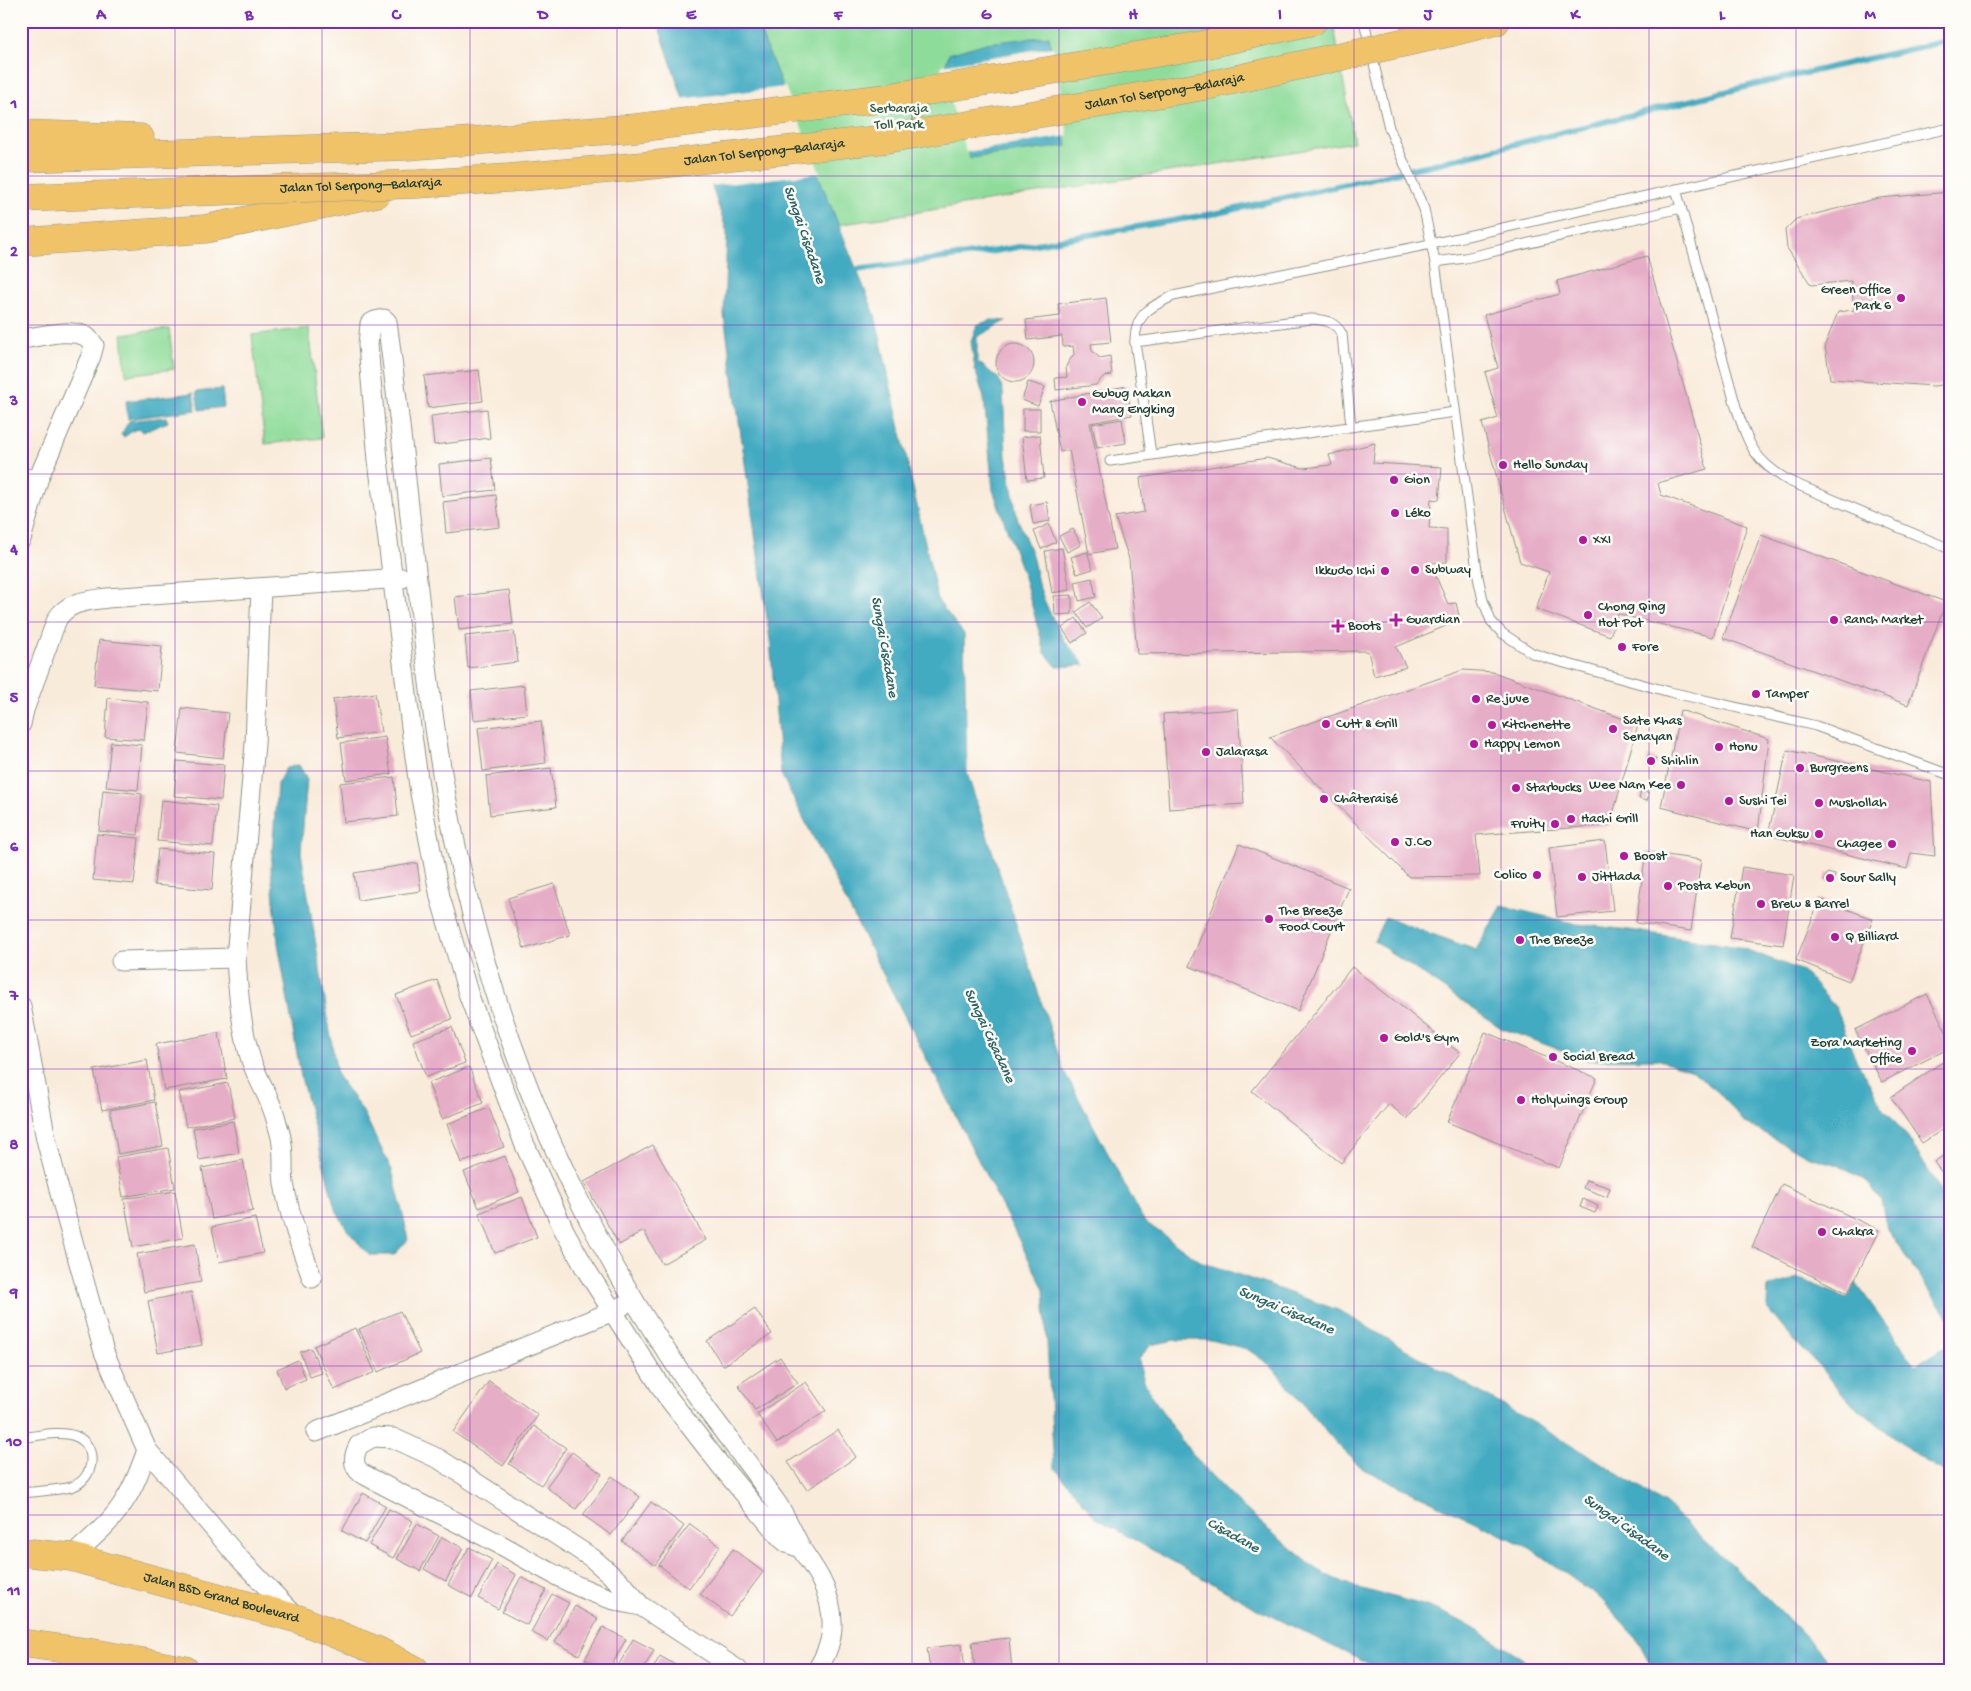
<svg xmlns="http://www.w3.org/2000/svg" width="1971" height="1691" viewBox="0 0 1971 1691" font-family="'Gochi Hand',sans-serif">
<rect width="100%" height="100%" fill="#fdfcf7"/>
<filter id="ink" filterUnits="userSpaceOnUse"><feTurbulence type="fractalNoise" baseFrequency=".02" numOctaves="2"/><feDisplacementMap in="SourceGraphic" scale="10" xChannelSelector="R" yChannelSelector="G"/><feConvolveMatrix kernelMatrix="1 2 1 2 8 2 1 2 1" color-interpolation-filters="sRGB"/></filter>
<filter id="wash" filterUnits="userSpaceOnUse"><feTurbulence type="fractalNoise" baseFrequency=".0096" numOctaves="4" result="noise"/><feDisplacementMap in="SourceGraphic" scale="20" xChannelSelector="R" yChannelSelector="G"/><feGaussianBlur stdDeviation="1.12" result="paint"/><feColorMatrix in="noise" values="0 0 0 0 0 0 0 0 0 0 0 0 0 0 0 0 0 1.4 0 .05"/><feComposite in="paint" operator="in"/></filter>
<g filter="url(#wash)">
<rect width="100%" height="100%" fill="#f9ebda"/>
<g fill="#8edc9a" stroke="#568c67">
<path d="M848 21H1333L1354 142 838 225 761 35Z"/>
<path d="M309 328 322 438 265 444 252 335Z"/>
<path d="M169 329 174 369 126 375 122 334Z"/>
</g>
<g fill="#42abc1" stroke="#30747a">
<path d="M657 21H756L875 315 938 601 964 634 967 773 1063 1069 1144 1221 1200 1261 1338 1310 1592 1457 1665 1504 1770 1600 1837 1670H1654L1637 1638 1601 1599 1530 1548 1363 1469 1337 1444 1270 1365 1247 1349 1211 1340H1175L1151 1345 1139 1358C1141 1381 1150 1393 1163 1413 1195 1465 1240 1506 1287 1545 1297 1552 1306 1562 1317 1569 1351 1591 1394 1595 1432 1608 1470 1622 1505 1649 1541 1670H1386L1360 1660 1254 1607 1097 1519 1054 1467 1044 1289 781 774 770 640 724 315 727 232Z"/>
<path d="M1049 36 1067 146 970 158 944 70 949 54 986 43Z"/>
<path d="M991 320 1006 321 977 337V361L999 379 1003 391 1006 456 1017 517 1032 555 1038 583 1046 605 1064 640 1085 665 1057 667 1045 653 1024 577 993 490 984 398 975 369 971 341 977 325Z"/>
<path d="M222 389 224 407 199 410 196 392Z"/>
<path d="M193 393 196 410 128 419 126 401Z"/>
<path d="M166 417 168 422 143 432 140 429 134 430 124 437 121 435 129 421Z"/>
<path d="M299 765 307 779 301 852 337 1075 362 1110 392 1170 404 1218 408 1240 394 1255H369L348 1231 335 1208 301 1077 278 943 271 869 277 784 286 768Z"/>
<path d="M1502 906 1577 924 1629 930 1739 947 1803 971 1836 1008 1855 1058 1883 1108 1906 1135 1950 1205V1321L1887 1229 1881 1201 1869 1183 1838 1165 1809 1157 1745 1123 1718 1092 1692 1071 1657 1059 1587 1060 1501 1028 1374 941 1385 917 1476 950Z"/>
<path d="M1798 1278 1847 1298 1856 1283 1915 1365 1950 1344V1475L1915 1455 1841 1394 1820 1367 1787 1333 1767 1308 1768 1287Z"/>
</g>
<g fill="#f9ebda">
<path d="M1053 47 1068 136 966 152 941 70 942 65Z"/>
<path d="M785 87 820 173 709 186 681 99Z"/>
</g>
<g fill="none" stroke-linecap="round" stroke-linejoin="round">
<path stroke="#42abc1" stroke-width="6" d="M848 271 995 251 1218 213 1443 162 1753 85 1950 40"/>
</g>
<g id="blocks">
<g fill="#e6adc6">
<path d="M1950 192V384L1934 386 1830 379 1825 345 1838 312 1854 310 1851 281 1811 285 1787 248 1785 230 1796 219 1879 198Z"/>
<path d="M1647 256 1707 469 1658 483 1661 495 1747 526 1713 637 1618 614 1610 636 1536 609 1549 572 1520 562 1482 423 1498 418 1485 372 1498 368 1484 315 1560 294 1557 281Z"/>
<path d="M1106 298 1111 342 1091 344 1092 351 1100 358 1110 356 1112 375 1104 376 1096 385 1056 390 1055 378 1067 377 1066 366 1074 354 1073 346 1063 347 1062 336 1028 340 1026 320 1060 316 1058 304Z"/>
<circle cx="1015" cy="363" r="19"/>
<path d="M479 370 483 401 428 408 424 376Z"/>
<path d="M1028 382 1045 387 1038 406 1022 400Z"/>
<path d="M1126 386 1132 415 1090 423 1115 549 1089 554 1069 450 1060 452 1050 401Z"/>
<path d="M487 409 490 438 434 445 431 416Z"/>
<rect x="1023" y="409" width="17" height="22"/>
<path d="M1122 419 1126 443 1097 448 1092 424Z"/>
<path d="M1040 435 1044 478 1027 480 1022 437Z"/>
<path d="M1375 443 1373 463 1442 467 1439 500 1431 499 1429 528 1447 529V562L1430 563 1448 604 1456 603 1460 620 1396 647 1406 667 1374 676 1368 651 1137 654 1129 559 1115 517 1144 512 1140 478 1267 458 1303 468 1332 465 1329 455Z"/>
<path d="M491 458 495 490 442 496 439 464Z"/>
<path d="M496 495 500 527 446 533 443 502Z"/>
<path d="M1047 502 1050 521 1033 524 1030 505Z"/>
<path d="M1049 524 1056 542 1041 549 1034 531Z"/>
<path d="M1073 529 1081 545 1067 552 1059 536Z"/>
<path d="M1761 535 1946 602 1908 705 1723 638Z"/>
<path d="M1062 548 1070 590 1052 593 1045 551Z"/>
<path d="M1087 552 1093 569 1077 574 1071 557Z"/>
<path d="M1092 578 1096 597 1079 601 1075 582Z"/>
<path d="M509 590 513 624 459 630 455 597Z"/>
<path d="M1072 595V614L1055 615 1054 596Z"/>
<path d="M1090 602 1102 618 1087 628 1076 612Z"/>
<path d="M1076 618 1087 633 1072 643 1062 628Z"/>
<path d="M514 631 518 662 468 668 465 636Z"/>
<path d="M99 640 162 646 158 691 94 685Z"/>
<path d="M1463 670 1493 672 1638 724 1610 825 1476 835 1480 876 1409 877 1270 737Z"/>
<path d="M524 685 527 714 474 720 471 691Z"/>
<path d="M375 693 381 732 338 738 333 699Z"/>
<path d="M108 698 148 702 144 740 105 737Z"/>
<path d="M182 708 228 713 223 758 177 753Z"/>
<path d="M1238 709 1244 804 1169 809 1163 714Z"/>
<path d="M1680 710 1769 739 1758 832 1661 807Z"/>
<path d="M541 721 546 763 483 771 478 728Z"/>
<path d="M385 737 391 774 346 780 341 743Z"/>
<path d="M111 742 142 745 138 790 106 787Z"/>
<path d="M1787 750 1931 782 1935 856 1911 853 1907 869 1768 835Z"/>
<path d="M1648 756 1656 759 1654 767 1646 765Z"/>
<path d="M177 761 224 765 221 800 174 796Z"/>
<path d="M551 768 556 807 490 815 486 776Z"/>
<path d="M394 777 398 816 344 822 340 783Z"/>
<path d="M103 790 142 794 138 835 99 831Z"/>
<path d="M1641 791 1649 793 1647 801 1639 799Z"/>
<path d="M161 800 217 806 213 846 157 841Z"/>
<path d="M97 834 139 838 134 884 93 880Z"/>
<path d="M1605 841 1613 911 1557 917 1549 848Z"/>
<path d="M1239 844 1349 888 1298 1011 1189 966Z"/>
<path d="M158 849 215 854 212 890 154 885Z"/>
<path d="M1646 852 1701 860 1691 931 1636 923Z"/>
<path d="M417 863 421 891 358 900 354 873Z"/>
<path d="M1742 867 1794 875 1783 945 1730 938Z"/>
<path d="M1827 873 1835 875 1833 883 1825 881Z"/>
<path d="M554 884 570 935 524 949 508 898Z"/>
<path d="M1820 899 1873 919 1849 981 1796 960Z"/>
<path d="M1352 967 1460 1053 1407 1119 1389 1104 1341 1163 1252 1091Z"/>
<path d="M437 980 452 1019 411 1034 396 995Z"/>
<path d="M1927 994 1950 1039V1048L1882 1082 1855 1030Z"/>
<path d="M452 1027 465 1063 426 1077 413 1041Z"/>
<path d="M1485 1032 1597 1078 1559 1168 1447 1122Z"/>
<path d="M219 1033 227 1079 164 1090 156 1044Z"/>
<path d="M1950 1057V1125L1922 1143 1891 1097Z"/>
<path d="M147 1060 154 1100 102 1110 94 1070Z"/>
<path d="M469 1067 483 1103 442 1119 428 1083Z"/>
<path d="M228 1083 235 1118 186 1127 179 1092Z"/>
<path d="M155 1102 163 1146 118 1154 110 1110Z"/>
<path d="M489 1108 504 1147 461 1163 447 1124Z"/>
<path d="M233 1121 239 1153 199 1160 193 1128Z"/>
<path d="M653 1145 706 1240 662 1264 644 1231 619 1245 584 1182Z"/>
<path d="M168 1148 175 1188 123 1197 116 1157Z"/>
<path d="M1950 1151V1183L1934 1162Z"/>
<path d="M505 1156 519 1192 479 1208 464 1172Z"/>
<path d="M243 1160 253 1211 212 1219 202 1168Z"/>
<path d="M1586 1180 1610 1188 1607 1197 1583 1188Z"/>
<path d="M1782 1184 1879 1230 1848 1293 1752 1247Z"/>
<path d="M175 1191 183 1238 133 1247 124 1199Z"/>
<path d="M522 1197 537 1237 495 1253 479 1213Z"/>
<path d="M1583 1199 1598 1206 1595 1213 1580 1207Z"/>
<path d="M255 1218 263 1253 219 1262 212 1227Z"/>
<path d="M195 1244 201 1282 144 1292 137 1254Z"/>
<path d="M191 1292 202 1345 158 1353 148 1301Z"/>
<path d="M755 1309 772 1334 723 1366 707 1341Z"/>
<path d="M400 1311 420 1353 378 1372 359 1329Z"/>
<path d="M355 1328 375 1372 334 1390 314 1346Z"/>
<path d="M311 1348 322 1373 310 1377 300 1352Z"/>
<path d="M780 1357 798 1383 755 1410 738 1385Z"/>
<path d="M298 1360 306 1379 284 1388 277 1369Z"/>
<path d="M489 1381 538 1415 503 1466 453 1432Z"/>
<path d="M806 1382 826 1411 777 1443 757 1414Z"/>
<path d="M534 1426 566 1448 541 1485 509 1464Z"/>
<path d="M838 1430 856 1457 807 1490 788 1462Z"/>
<path d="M572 1452 602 1474 576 1509 546 1487Z"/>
<path d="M612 1476 640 1497 611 1535 583 1515Z"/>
<path d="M363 1493 386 1506 365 1543 342 1531Z"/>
<path d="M651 1502 684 1526 655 1565 622 1541Z"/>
<path d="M389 1509 413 1521 393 1558 369 1545Z"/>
<path d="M417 1524 439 1536 420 1571 397 1559Z"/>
<path d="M690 1524 720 1546 689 1588 659 1565Z"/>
<path d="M442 1537 463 1548 446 1581 424 1569Z"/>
<path d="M469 1547 492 1560 472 1598 448 1585Z"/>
<path d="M733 1549 763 1572 730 1616 700 1594Z"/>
<path d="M497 1564 516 1575 498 1609 478 1598Z"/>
<path d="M521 1577 546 1590 527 1625 502 1612Z"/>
<path d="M552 1594 569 1603 548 1641 531 1632Z"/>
<path d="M575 1606 598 1619 579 1655 555 1642Z"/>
<path d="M603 1627 626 1639 609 1670H605L585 1659Z"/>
<path d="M1009 1638 1012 1670H975L972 1642Z"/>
<path d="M633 1639 654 1650 643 1670H616Z"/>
<path d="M962 1644 965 1670H930L927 1648Z"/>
<path d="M660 1656 679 1667 677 1670H652Z"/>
</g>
</g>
</g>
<g filter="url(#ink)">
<use href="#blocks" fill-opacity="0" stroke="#8c9487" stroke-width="1"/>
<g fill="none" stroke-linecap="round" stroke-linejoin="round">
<defs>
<g id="lane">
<path d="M1364 21 1389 128 1424 209 1435 262 1478 577 1483 600 1491 621 1502 633 1532 653 1550 659 1670 692 1816 726 1950 775"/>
<path d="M1676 189 1736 407C1749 445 1753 460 1789 481L1950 549"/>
<path d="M1435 262 1465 258 1681 208"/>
<path d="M1135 342C1135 314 1150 307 1173 296L1431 244 1950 128"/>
<path d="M1151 454 1135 342 1311 319C1326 320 1334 321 1342 334L1351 426"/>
<path d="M1110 461 1455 412"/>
<path d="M21 1438C38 1436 59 1430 75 1436 99 1445 95 1480 71 1487 55 1491 37 1491 21 1493"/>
</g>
<g id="street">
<path d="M21 339C40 337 67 328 85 336 89 338 91 342 94 345L91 356 39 477 21 539"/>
<path d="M21 480 39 477"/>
<path d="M261 588 255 744 236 958C238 992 241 1027 251 1060 258 1081 272 1100 277 1123 279 1130 282 1138 282 1145 284 1158 282 1170 284 1183 289 1215 301 1247 312 1278"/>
<path d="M21 724 24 710 57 619C69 601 87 601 107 598L402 578"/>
<path d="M121 961 236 958"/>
<path d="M21 1006 46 1139 65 1213 104 1352 128 1407 147 1450 237 1556 297 1618"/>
<path d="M316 1432 611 1312 622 1306"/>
<path d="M801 1548 787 1543 781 1538 721 1466 666 1395 585 1268 564 1230 524 1143 469 996 440 897 420 793 412 735 378 460 368 345 370 324 375 321 384 319 387 322C406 457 416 593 435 728 459 898 509 1067 589 1220 623 1286 664 1351 708 1411 731 1442 756 1473 778 1505 787 1519 794 1535 802 1550 813 1567 824 1581 829 1601 836 1627 831 1648 817 1670"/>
<path d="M71 1557C90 1540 112 1522 125 1500 135 1485 141 1467 147 1450"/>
<path d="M641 1606C590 1598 548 1571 503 1546 456 1521 407 1498 361 1473 351 1465 354 1454 359 1445L373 1437 393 1438 439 1459 592 1558 625 1587 641 1606 738 1670"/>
</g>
<g id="primary">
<path id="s1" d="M21 1552 71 1557 298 1619 378 1651 415 1670"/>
<path d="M21 1643 94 1653 185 1670"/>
</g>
<g id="highway">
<path d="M1452 32 1496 21"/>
<path d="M21 134 140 138"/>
<path d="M21 158 407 146 636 128 879 99 1203 45 1313 21"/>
<path d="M21 242 205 229 377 193"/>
</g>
</defs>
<use href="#lane" stroke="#8c9487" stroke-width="11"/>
<use href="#street" stroke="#8c9487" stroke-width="21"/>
<use href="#primary" stroke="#8c9487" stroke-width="29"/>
<use href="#highway" stroke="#8c9487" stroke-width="29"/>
<use href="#lane" stroke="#fff" stroke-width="9"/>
<use href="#street" stroke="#fff" stroke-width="19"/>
<use href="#primary" stroke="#f1c369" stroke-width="28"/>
<use href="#highway" stroke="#f1c369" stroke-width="28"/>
<defs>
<g id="highway-bridge">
<path id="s2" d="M21 198 418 184 509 178 643 166 886 139 1210 85 1452 32"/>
</g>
</defs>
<use href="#highway-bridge" stroke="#8c9487" stroke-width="29" stroke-linecap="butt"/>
<use href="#highway-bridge" stroke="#f1c369" stroke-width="28"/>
</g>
</g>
<path fill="none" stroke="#7b2cbf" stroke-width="1" stroke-opacity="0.55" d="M175 21V1670M322 21V1670M470 21V1670M617 21V1670M764 21V1670M912 21V1670M1059 21V1670M1207 21V1670M1354 21V1670M1501 21V1670M1649 21V1670M1796 21V1670M21 176H1950M21 325H1950M21 474H1950M21 622H1950M21 771H1950M21 920H1950M21 1069H1950M21 1217H1950M21 1366H1950M21 1515H1950"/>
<g fill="#b5179e" stroke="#fdfcf7" stroke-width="2">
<circle cx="1901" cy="298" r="5"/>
<circle cx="1082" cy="402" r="5"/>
<circle cx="1503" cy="465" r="5"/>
<circle cx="1394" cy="480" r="5"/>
<circle cx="1395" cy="513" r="5"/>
<circle cx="1583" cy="540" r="5"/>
<circle cx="1415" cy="570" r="5"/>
<circle cx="1385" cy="571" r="5"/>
<circle cx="1588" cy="615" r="5"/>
<path d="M1393.5 612.5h5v5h5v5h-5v5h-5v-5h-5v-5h5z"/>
<circle cx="1834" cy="620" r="5"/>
<path d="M1335.5 618.5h5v5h5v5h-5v5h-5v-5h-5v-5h5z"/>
<circle cx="1622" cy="647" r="5"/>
<circle cx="1756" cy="694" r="5"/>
<circle cx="1476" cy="699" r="5"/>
<circle cx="1326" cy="724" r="5"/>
<circle cx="1492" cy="725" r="5"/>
<circle cx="1613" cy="729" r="5"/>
<circle cx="1474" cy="744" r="5"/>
<circle cx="1719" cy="747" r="5"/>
<circle cx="1206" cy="752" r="5"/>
<circle cx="1651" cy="761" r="5"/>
<circle cx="1800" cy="768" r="5"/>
<circle cx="1681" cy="785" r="5"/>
<circle cx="1516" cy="788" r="5"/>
<circle cx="1324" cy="799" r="5"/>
<circle cx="1729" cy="801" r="5"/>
<circle cx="1819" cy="803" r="5"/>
<circle cx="1571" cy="819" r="5"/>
<circle cx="1555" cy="824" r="5"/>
<circle cx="1819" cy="834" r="5"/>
<circle cx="1395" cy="842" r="5"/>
<circle cx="1892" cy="844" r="5"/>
<circle cx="1624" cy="856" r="5"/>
<circle cx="1537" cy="875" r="5"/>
<circle cx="1582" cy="877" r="5"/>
<circle cx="1830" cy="878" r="5"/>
<circle cx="1668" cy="886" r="5"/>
<circle cx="1761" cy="904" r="5"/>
<circle cx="1269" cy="919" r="5"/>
<circle cx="1835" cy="937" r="5"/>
<circle cx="1520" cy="940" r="5"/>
<circle cx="1384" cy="1038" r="5"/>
<circle cx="1912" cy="1051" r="5"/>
<circle cx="1553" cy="1057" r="5"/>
<circle cx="1521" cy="1100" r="5"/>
<circle cx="1822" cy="1232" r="5"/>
</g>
<g text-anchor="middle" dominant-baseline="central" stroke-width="5" stroke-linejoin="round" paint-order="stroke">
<g font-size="14" fill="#1f3d34" stroke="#fdfcf7">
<text stroke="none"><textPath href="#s2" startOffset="1150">Jalan Tol Serpong–Balaraja</textPath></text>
<text stroke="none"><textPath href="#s2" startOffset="745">Jalan Tol Serpong–Balaraja</textPath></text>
<text stroke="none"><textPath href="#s2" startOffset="340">Jalan Tol Serpong–Balaraja</textPath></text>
<text stroke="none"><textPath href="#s1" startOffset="206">Jalan BSD Grand Boulevard</textPath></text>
</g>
<g font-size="14" fill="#355d48" stroke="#fdfcf7">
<text x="899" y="109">Serbaraja<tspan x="899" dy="16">Toll Park</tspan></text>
</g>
<g font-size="14" fill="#1f3d34" stroke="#fdfcf7" text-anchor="start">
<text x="1891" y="290" text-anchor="end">Green Office<tspan x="1891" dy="16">Park 6</tspan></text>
<text x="1092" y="394">Gubug Makan<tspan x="1092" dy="16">Mang Engking</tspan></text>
<text x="1513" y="465">Hello Sunday</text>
<text x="1404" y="480">Gion</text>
<text x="1405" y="513">Léko</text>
<text x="1593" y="540">XXI</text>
<text x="1425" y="570">Subway</text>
<text x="1375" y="571" text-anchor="end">Ikkudo Ichi</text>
<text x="1598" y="607">Chong Qing<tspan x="1598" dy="16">Hot Pot</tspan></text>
<text x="1406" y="620">Guardian</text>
<text x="1844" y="620">Ranch Market</text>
<text x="1348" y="626">Boots</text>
<text x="1632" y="647">Fore</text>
<text x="1766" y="694">Tamper</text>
<text x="1486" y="699">Re.juve</text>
<text x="1623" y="721">Sate Khas<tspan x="1623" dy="16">Senayan</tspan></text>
<text x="1336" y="724">Cutt &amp; Grill</text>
<text x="1502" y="725">Kitchenette</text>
<text x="1484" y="744">Happy Lemon</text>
<text x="1729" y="747">Honu</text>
<text x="1216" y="752">Jalarasa</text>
<text x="1661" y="761">Shihlin</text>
<text x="1810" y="768">Burgreens</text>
<text x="1671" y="785" text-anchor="end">Wee Nam Kee</text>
<text x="1526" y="788">Starbucks</text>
<text x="1334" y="799">Châteraisé</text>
<text x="1739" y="801">Sushi Tei</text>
<text x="1829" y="803">Mushollah</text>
<text x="1581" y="819">Hachi Grill</text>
<text x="1545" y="824" text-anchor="end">Fruity</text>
<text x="1809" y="834" text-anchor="end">Han Guksu</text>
<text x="1405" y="842">J.Co</text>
<text x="1882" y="844" text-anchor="end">Chagee</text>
<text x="1634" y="856">Boost</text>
<text x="1527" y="875" text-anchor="end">Colico</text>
<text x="1592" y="877">Jittlada</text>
<text x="1840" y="878">Sour Sally</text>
<text x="1678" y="886">Posta Kebun</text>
<text x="1771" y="904">Brew &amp; Barrel</text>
<text x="1279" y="911">The Breeze<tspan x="1279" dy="16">Food Court</tspan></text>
<text x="1845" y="937">Q Billiard</text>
<text x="1530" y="940">The Breeze</text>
<text x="1394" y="1038">Gold's Gym</text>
<text x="1902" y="1043" text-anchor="end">Zora Marketing<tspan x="1902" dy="16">Office</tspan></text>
<text x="1563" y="1057">Social Bread</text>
<text x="1531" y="1100">Holywings Group</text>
<text x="1832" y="1232">Chakra</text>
</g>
<g font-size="15" font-style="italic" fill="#2b6465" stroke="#fdfcf7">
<text transform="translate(804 235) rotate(71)">Sungai Cisadane</text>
<text transform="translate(884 647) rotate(80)">Sungai Cisadane</text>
<text transform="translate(989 1036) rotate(65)">Sungai Cisadane</text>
<text transform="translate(1286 1311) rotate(23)">Sungai Cisadane</text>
<text transform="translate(1626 1528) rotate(36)">Sungai Cisadane</text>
<text transform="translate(1233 1536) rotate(29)">Cisadane</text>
</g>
</g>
<rect width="1971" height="1691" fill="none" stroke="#fdfcf7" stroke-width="55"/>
<rect x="28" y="28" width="1916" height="1636" fill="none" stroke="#7b2cbf" stroke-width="2"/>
<g font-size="16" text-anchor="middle" font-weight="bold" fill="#7b2cbf">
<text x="101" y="19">A</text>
<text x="249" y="19">B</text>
<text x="396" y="19">C</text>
<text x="543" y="19">D</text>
<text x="691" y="19">E</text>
<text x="838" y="19">F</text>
<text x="986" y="19">G</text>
<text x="1133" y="19">H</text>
<text x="1280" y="19">I</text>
<text x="1428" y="19">J</text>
<text x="1575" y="19">K</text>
<text x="1722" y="19">L</text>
<text x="1870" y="19">M</text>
<text x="14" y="108">1</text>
<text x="14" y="256">2</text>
<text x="14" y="405">3</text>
<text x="14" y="554">4</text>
<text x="14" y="702">5</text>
<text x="14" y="851">6</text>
<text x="14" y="1000">7</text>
<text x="14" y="1149">8</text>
<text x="14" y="1297">9</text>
<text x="14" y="1446">10</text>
<text x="14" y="1595">11</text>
</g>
</svg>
